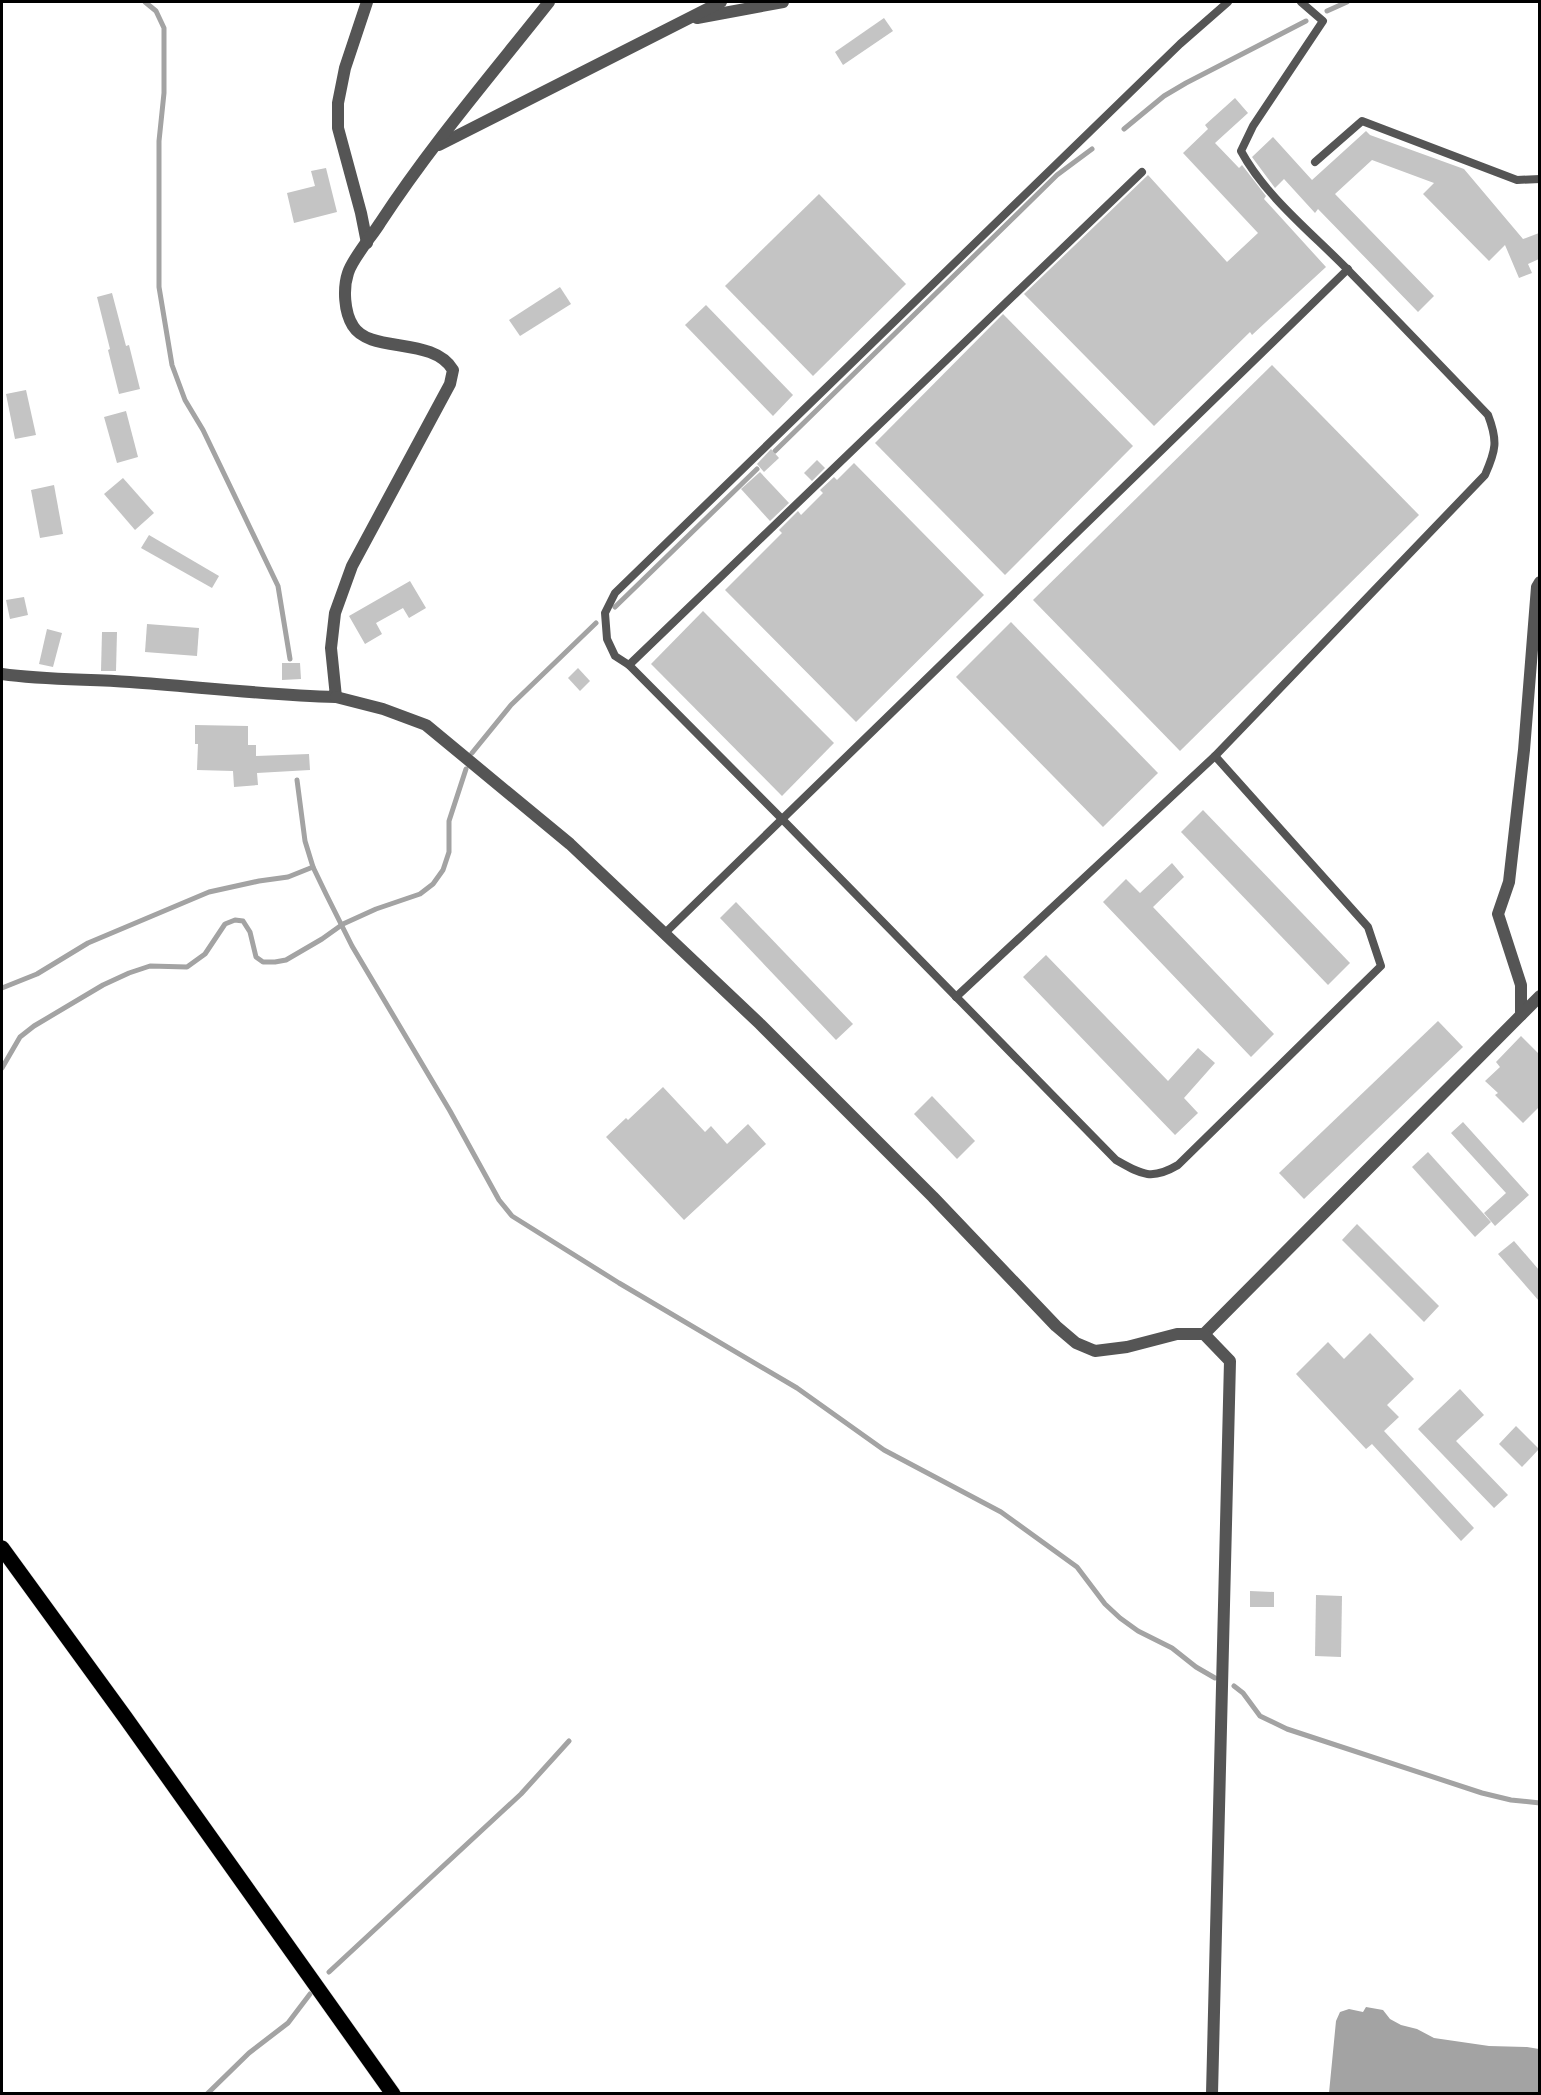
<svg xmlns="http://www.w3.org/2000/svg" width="1541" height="2095" viewBox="0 0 1541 2095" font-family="Karla,sans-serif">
<rect width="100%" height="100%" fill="#fff"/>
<path fill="#a3a3a3" d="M1366 2007 1383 2010 1390 2019 1401 2025 1417 2029 1434 2038 1489 2046 1527 2047 1539 2049V2093H1329L1336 2021 1340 2012 1349 2009 1363 2012Z"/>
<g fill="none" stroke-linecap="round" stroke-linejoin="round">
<g stroke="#a3a3a3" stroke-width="5">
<path d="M145 2 156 11 164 28V93L159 141V287L172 365 185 400 203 430 278 586 290 659"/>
<path d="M1327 11 1347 2"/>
<path d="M1124 129 1164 96 1186 83 1306 21"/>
<path d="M775 451 1057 175 1092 149"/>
<path d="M615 607 757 469"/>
<path d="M472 753 511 705 596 623"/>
<path d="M297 780 305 841 313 867 326 894 352 946 450 1111 499 1200 512 1216 619 1283 797 1388 884 1450 1001 1512 1077 1567 1105 1604 1120 1618 1138 1631 1172 1648 1196 1667 1215 1678"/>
<path d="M2 988 37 974 88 943 209 892 259 881 288 877 313 867"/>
<path d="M2 1068 20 1037 34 1026 103 985 129 973 150 966 187 967 205 954 225 924 235 920 243 921 250 932 256 957 263 962H275L286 960 322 939 343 924 376 909 420 894 433 884 443 870 449 852V821L466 769"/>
<path d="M1234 1686 1243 1693 1260 1716 1287 1729 1482 1793 1511 1800 1540 1803"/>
<path d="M329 1972 521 1794 569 1741"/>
<path d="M207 2094 249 2053 288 2023 310 1994"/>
</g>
</g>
<g fill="#c4c4c4">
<path d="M884 18 893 31 843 65 835 52Z"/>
<path d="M1235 98 1248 113 1215 143 1239 168 1242 165 1266 196 1264 199 1326 267 1252 335 1250 332 1154 426 1024 294 1148 175 1227 262 1258 233 1183 153 1208 129 1205 125Z"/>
<path d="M1366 131 1370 135 1464 169 1523 239 1539 233V259L1528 264 1532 273 1519 278 1505 245 1489 261 1423 194 1434 183 1372 160 1335 194 1434 296 1418 312 1318 209 1315 213 1284 179 1275 188 1252 157 1273 137 1312 180Z"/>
<path d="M326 168 337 212 294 223 287 193 315 186 311 171Z"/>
<path d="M819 194 906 284 813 376 725 286Z"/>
<path d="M560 287 571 304 520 336 509 320Z"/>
<path d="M112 293 126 346 129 345 140 389 119 394 108 350 110 349 97 297Z"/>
<path d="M706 305 793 395 773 416 685 325Z"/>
<path d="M1003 314 1133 446 1005 575 875 443Z"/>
<path d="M1272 365 1419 515 1180 751 1033 600Z"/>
<path d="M26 390 36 435 15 439 6 394Z"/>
<path d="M126 411 138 457 117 463 104 417Z"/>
<path d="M771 449 779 458 764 472 757 464Z"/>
<path d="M817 460 825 468 812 481 804 473Z"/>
<path d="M854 463 984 595 856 722 725 590 782 533 779 530 798 511 801 515 823 493 820 490 834 477 837 480Z"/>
<path d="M760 472 789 503 770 521 741 489Z"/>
<path d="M123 478 154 513 135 530 104 494Z"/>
<path d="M54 485 63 534 40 538 31 490Z"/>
<path d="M149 535 219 576 212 588 141 548Z"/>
<path d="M410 581 426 608 409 618 403 608 376 623 382 634 365 644 349 616Z"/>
<path d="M24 597 28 615 10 619 6 600Z"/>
<path d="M703 611 834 743 782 796 651 664Z"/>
<path d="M1011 622 1158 773 1103 827 956 677Z"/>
<path d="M147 624 199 628 197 656 145 652Z"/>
<path d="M47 629 62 633 53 667 39 664Z"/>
<path d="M102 632H117L116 671H101Z"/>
<path d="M282 663H300L301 679 282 680Z"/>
<path d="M578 668 590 681 580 691 568 678Z"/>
<path d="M195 725 248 726V745H256V756L309 754 310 770 257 773 258 785 234 787 233 771 197 770 198 744H195Z"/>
<path d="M1203 810 1350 963 1328 985 1181 832Z"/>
<path d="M1172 863 1184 877 1153 907 1274 1034 1251 1057 1103 902 1126 879 1140 893Z"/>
<path d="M736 902 853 1024 836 1040 720 918Z"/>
<path d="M1046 955 1168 1081 1198 1048 1215 1063 1184 1098 1198 1113 1175 1135 1023 977Z"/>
<path d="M1438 1021 1463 1047 1304 1199 1279 1173Z"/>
<path d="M1521 1036 1539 1054V1107L1523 1123 1495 1095 1498 1093 1485 1081 1500 1067 1496 1062Z"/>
<path d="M663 1087 705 1132 711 1126 727 1144 748 1124 766 1144 684 1220 606 1137 626 1118 628 1120Z"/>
<path d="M932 1096 975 1141 957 1159 914 1114Z"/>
<path d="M1463 1122 1529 1195 1495 1226 1484 1213 1506 1193 1451 1133Z"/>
<path d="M1428 1152 1491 1222 1475 1237 1412 1167Z"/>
<path d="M1357 1224 1439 1306 1424 1322 1342 1240Z"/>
<path d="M1514 1241 1539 1270V1301L1498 1254Z"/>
<path d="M1370 1333 1414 1379 1387 1405 1399 1417 1384 1431 1474 1528 1461 1541 1372 1444 1366 1449 1296 1374 1328 1342 1344 1359Z"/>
<path d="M1460 1389 1484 1415 1456 1441 1508 1495 1494 1508 1418 1429Z"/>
<path d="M1516 1426 1539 1449 1522 1467 1499 1444Z"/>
<path d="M1250 1591 1274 1592V1607H1250Z"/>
<path d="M1316 1595 1342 1596 1341 1657 1315 1656Z"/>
</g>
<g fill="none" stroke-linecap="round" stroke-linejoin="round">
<defs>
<path id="primary" d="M2 1548 125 1717 393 2094"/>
</defs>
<use href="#primary" stroke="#dbdbdb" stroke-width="16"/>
<g stroke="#555" stroke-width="8">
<path d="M1315 162 1362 121 1517 180 1540 179"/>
<path d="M629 665 1142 172"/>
<path d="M1215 756 1368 927 1381 966 1178 1165C1151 1181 1141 1174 1116 1160L782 819 629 665 615 656 607 639 605 613 615 593 1180 44 1228 2"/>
<path d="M665 933 1348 269"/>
<path d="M956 997 1215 756 1485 475C1496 450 1498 441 1488 415 1441 366 1395 318 1348 270 1313 234 1265 196 1241 151L1253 126 1323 21 1301 2"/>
</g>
<g stroke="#555" stroke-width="12">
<path d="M697 18 783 2"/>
<path d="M439 145 721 2"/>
<path d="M367 243 361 213 338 128V103L345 68 367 2"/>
<path d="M2 674C44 680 87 679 130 682 199 687 267 695 336 697L331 648 335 613 352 566 450 384 453 370C433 336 370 354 353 326 344 312 343 288 348 273 352 259 372 236 380 223 431 145 492 74 549 2"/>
<path d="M1521 1015V985L1498 914 1509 882 1524 750 1537 587 1540 582"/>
<path d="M1204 1334 1540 996"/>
</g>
<path stroke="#555" stroke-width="12" d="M336 697 383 709 426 725 570 844 760 1024 933 1197 1056 1326 1076 1343 1095 1351 1127 1347 1177 1334H1204L1230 1361 1212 2094"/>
<use href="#primary" stroke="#000" stroke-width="15"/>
</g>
<rect width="1541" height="2095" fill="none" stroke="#000000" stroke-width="6"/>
</svg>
